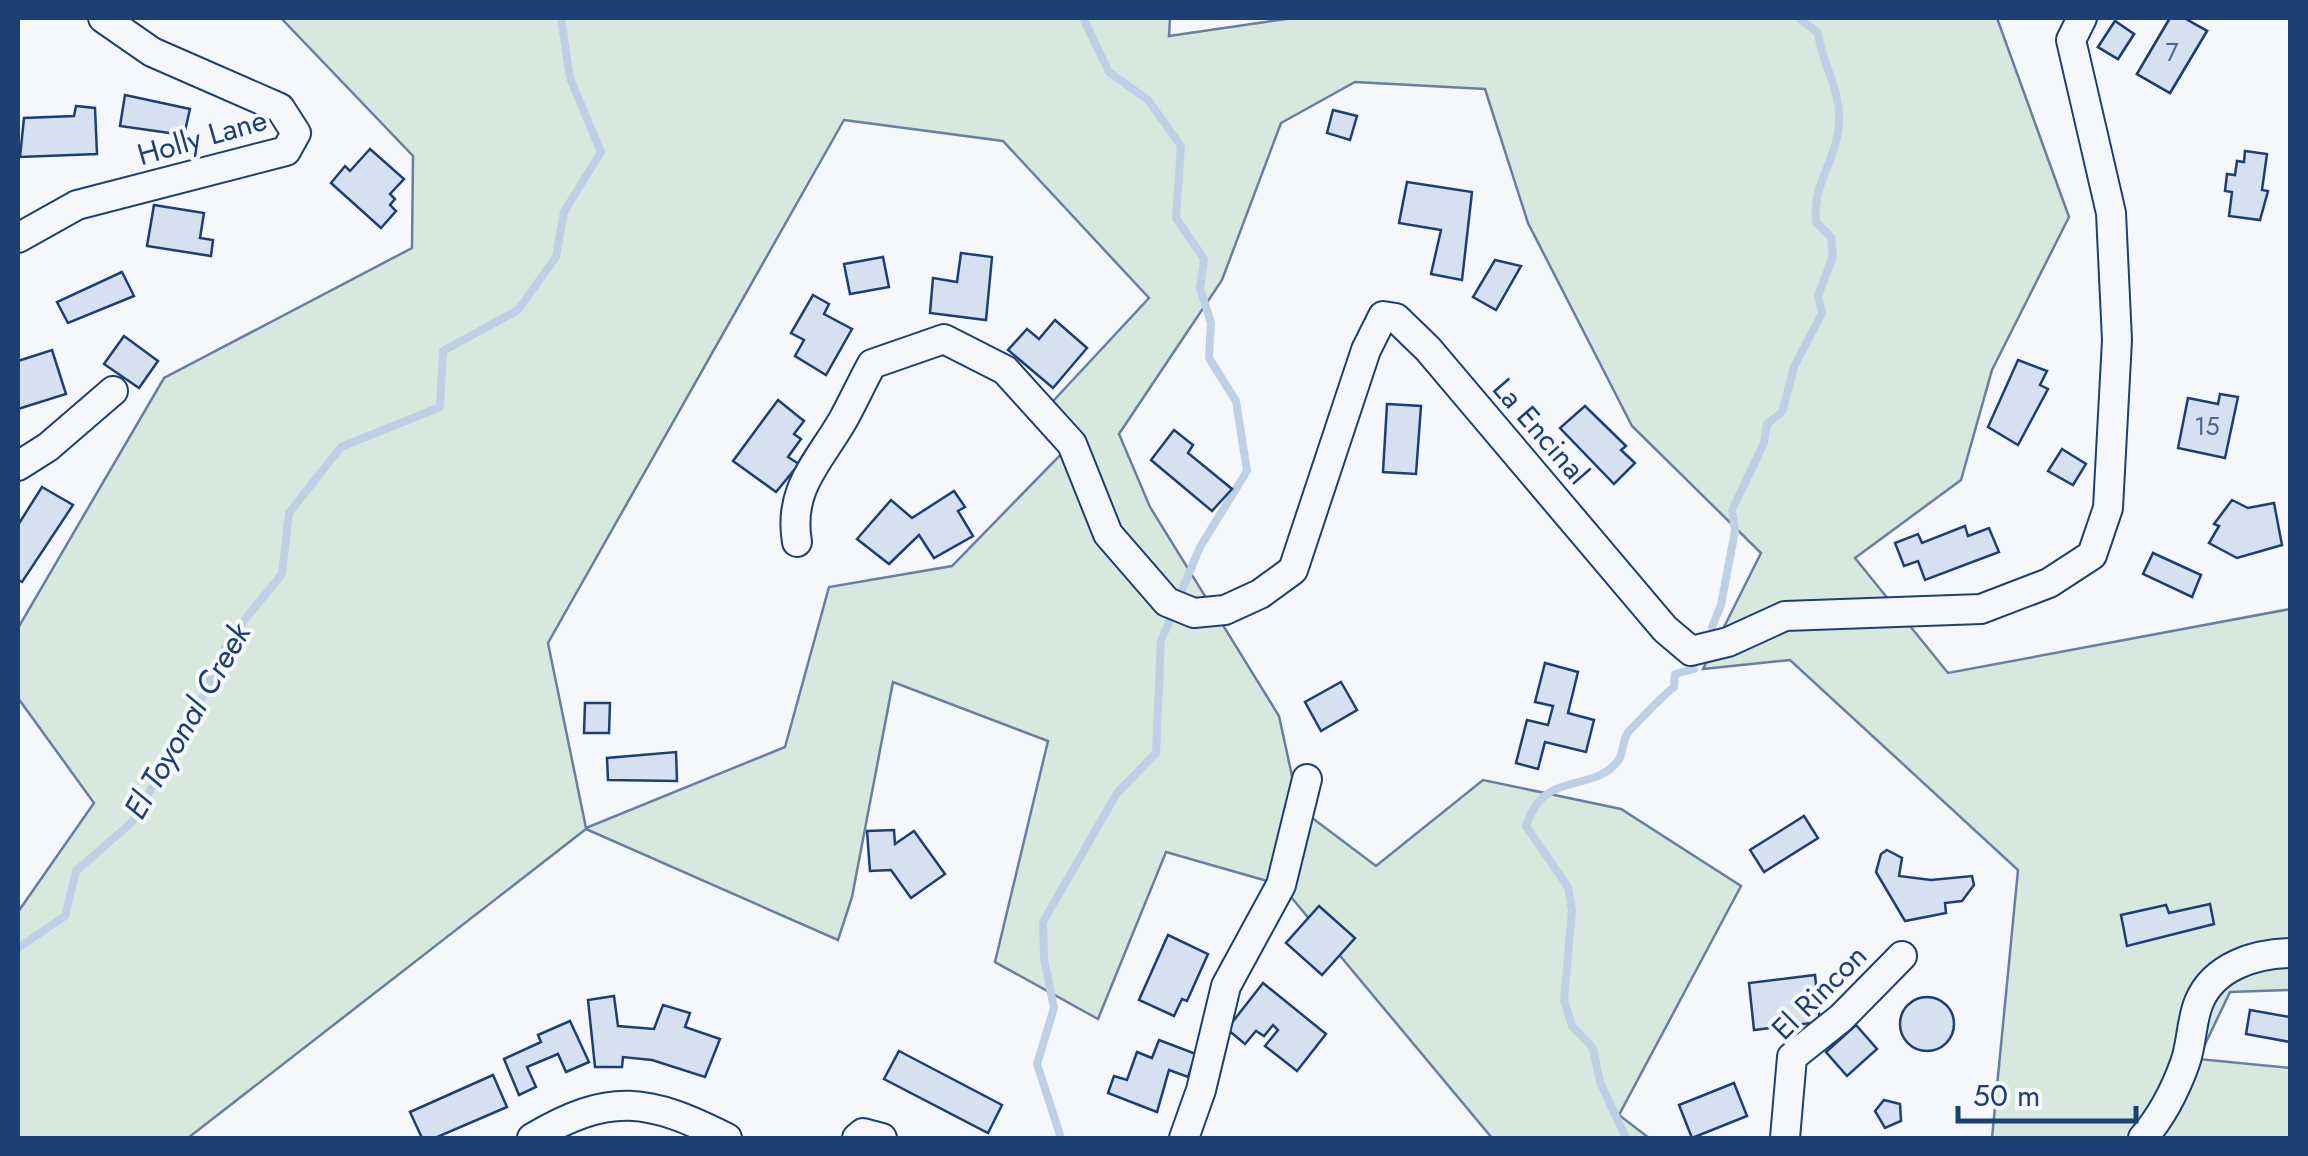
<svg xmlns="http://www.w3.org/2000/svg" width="2308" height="1156" viewBox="0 0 2308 1156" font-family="Jost,sans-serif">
<rect width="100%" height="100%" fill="#f4f7fb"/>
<path fill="#d7e8df" stroke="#687fa3" stroke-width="2.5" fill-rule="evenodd" d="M281 18H1170L1169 36 1293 18H1997L2069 217 1992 370 1961 480 1855 558 1948 673 2290 609V990L2230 992 2198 1059 2290 1068V1138H1992L2018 870 1790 660 1703 669 1761 553 1632 426 1528 223 1485 89 1355 82 1281 123 1222 280 1119 434 1150 507 1279 716 1299 808 1376 866 1483 780 1621 809 1741 886 1619 1115 1649 1138H1492L1281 885 1166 852 1098 1019 995 962 1048 741 893 682 852 897 838 940 586 829 188 1138H18V912L94 803 18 698V628L164 378 412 248 413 156ZM844 120 1003 141 1149 298 1043 412 1071 444 952 566 829 587 785 747 586 828 548 643Z"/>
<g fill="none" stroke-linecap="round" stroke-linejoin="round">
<g stroke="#bed0e5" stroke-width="8">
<path d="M1712 627 1721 605 1735 531 1732 510 1764 443 1767 424 1782 412 1794 367 1822 313 1818 296 1833 256 1831 237 1816 222C1812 183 1836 163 1839 124 1841 87 1823 69 1818 33L1799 18"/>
<path d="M18 948 65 916 76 871 131 823 193 718 229 639 282 574 289 513 341 447 440 407 443 351 518 310 556 257 564 212 601 152 570 78 561 18"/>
<path d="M1061 1138 1037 1064 1054 1008 1044 959 1043 922 1117 793 1156 753 1161 641 1200 547 1247 471 1236 401 1209 358 1211 323 1200 288 1204 259 1176 218 1181 146 1148 100 1109 72 1083 18"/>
<path d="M1626 1138 1600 1082 1593 1048 1572 1026 1564 1000 1572 910 1568 887 1526 826C1544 768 1591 795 1618 761 1624 753 1622 739 1629 731 1643 717 1658 700 1674 687L1675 674 1694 669"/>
</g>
</g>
<g fill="#d5e0f0" stroke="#1d3f73" stroke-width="2.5">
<path d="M2170 18H2184L2207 31 2170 93 2137 74Z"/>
<path d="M2170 18H2184L2207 31 2170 93 2137 74Z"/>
<path d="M2115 21 2134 34 2118 59 2098 47Z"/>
<path d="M2115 21 2134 34 2118 59 2098 47Z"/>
<path d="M125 95 190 109 184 135 120 126Z"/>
<path d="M76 106 95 108 97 154 20 157 24 118 74 116Z"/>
<path d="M1333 110 1357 116 1350 140 1327 133Z"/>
<path d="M370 149 404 179 390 194 395 199 390 205 396 211 381 228 331 183 345 166 350 171Z"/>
<path d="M2245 151 2267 154 2262 190 2268 191 2260 220 2229 216 2232 192 2225 191 2227 174 2235 175 2237 161 2244 162Z"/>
<path d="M1407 182 1472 192 1462 280 1431 274 1441 230 1399 223Z"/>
<path d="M154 205 204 213 200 238 213 240 211 256 147 246Z"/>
<path d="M961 253 992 257 986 320 930 313 933 278 957 282Z"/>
<path d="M883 257 889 287 850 294 844 264Z"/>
<path d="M1495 260 1521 266 1496 310 1473 297Z"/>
<path d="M122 272 134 296 68 323 57 302Z"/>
<path d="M813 295 829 304 824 314 852 329 826 375 795 356 804 340 791 333Z"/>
<path d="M1055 320 1087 348 1053 388 1008 350 1027 329 1039 339Z"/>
<path d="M124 336 158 361 139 388 104 364Z"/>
<path d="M52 350 66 394 18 409V361Z"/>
<path d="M2018 360 2047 371 2040 385 2048 389 2018 445 1988 427Z"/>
<path d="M2220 394 2238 397 2225 458 2178 448 2188 398 2218 404Z"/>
<path d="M778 400 804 421 794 434 801 439 788 457 799 464 776 492 733 461Z"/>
<path d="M1387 404 1421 406 1416 474 1383 472Z"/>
<path d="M1585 406 1626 446 1621 450 1635 463 1614 484 1560 428Z"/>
<path d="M1174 430 1193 445 1188 453 1232 489 1212 511 1151 460Z"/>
<path d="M2062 449 2086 464 2073 485 2048 471Z"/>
<path d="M42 487 73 505 22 582 18 580V525Z"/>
<path d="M954 491 965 507 958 511 973 536 934 558 919 535 889 564 857 539 891 500 912 518Z"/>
<path d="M2232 500 2248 508 2274 503 2282 545 2237 558 2209 543 2219 526 2214 524Z"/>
<path d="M1965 526 1968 536 1989 528 1999 552 1925 580 1918 561 1904 566 1895 543 1918 534 1922 543Z"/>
<path d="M2153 553 2201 575 2192 597 2143 574Z"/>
<path d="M1545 663 1578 672 1568 713 1594 720 1586 752 1545 742 1538 769 1516 763 1527 720 1548 725 1553 706 1535 702Z"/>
<path d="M1341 682 1357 710 1321 731 1305 702Z"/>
<path d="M585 703H610L609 733H584Z"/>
<path d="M676 752 677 781 608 780 607 758Z"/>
<path d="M1804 816 1818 838 1764 872 1750 850Z"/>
<path d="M894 830 895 844 914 831 945 874 911 898 891 870 870 871 867 831Z"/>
<path d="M1887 850 1902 858 1899 876 1931 880 1972 876 1974 885 1962 901 1945 903 1946 913 1905 921 1876 872 1881 854Z"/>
<path d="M2210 904 2214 924 2127 946 2121 915 2166 905 2169 913Z"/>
<path d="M1319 906 1355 938 1322 975 1286 943Z"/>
<path d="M1168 935 1208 954 1187 1001 1182 999 1174 1016 1139 1000Z"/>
<path d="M1815 975 1820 1022 1754 1030 1749 983Z"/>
<path d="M1263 983 1326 1034 1297 1071 1265 1046 1278 1030 1273 1025 1264 1036 1256 1031 1245 1044 1227 1029Z"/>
<path d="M614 996 618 1026 654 1029 663 1005 690 1013 685 1027 720 1039 705 1077 652 1060 623 1057 622 1067H595L588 1000Z"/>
<circle cx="1927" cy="1024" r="27"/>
<path d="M2250 1010 2290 1017V1042L2246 1034Z"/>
<path d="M570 1021 589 1062 566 1072 558 1054 527 1067 536 1087 519 1095 504 1059 541 1042 538 1035Z"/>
<path d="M1856 1025 1877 1049 1847 1076 1826 1052Z"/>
<path d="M1159 1040 1196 1054 1188 1077 1169 1070 1157 1112 1108 1093 1114 1076 1127 1080 1137 1052 1152 1058Z"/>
<path d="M899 1051 1002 1105 988 1133 884 1079Z"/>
<path d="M493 1075 507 1107 435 1138H422L410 1112Z"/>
<path d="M1734 1083 1747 1116 1692 1138 1679 1105Z"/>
<path d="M1884 1100 1900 1104 1901 1121 1885 1128 1875 1111Z"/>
</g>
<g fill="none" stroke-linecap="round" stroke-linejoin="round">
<defs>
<g id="minor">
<path d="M18 238 77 205 286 151 296 133 280 108 152 52 103 18"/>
<path d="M18 466 48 447 113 391"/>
<path d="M797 542C788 489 818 463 843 420 853 402 862 382 872 364L944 339 1005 370 1072 444 1108 534 1167 602 1194 613 1225 610 1260 594 1293 570 1366 350 1383 316 1396 318 1428 349 1665 629 1691 651 1728 642 1785 616 1981 609 2049 583 2092 555 2108 508 2117 340 2111 213 2071 40 2082 18"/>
<path d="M532 1138C611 1091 649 1099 727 1138"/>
<path d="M857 1138 863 1133 882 1138"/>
<path d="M1184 1138 1201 1090 1226 986 1281 885 1307 779"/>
<path d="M1785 1138 1792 1057 1841 1018 1902 956"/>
<path d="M2143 1138C2162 1116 2175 1091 2185 1063 2192 1044 2191 1021 2199 1002 2214 966 2255 954 2290 953"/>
</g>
</defs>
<use href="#minor" stroke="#1d3f73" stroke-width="32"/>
<use href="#minor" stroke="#f4f7fb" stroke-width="28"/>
</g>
<g text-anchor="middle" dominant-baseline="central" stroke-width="8" stroke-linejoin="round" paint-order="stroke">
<g font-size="25" fill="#4b6792">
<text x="2172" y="52">7</text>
<text x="2207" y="426">15</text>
</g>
<g font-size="30" fill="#1d3f73" stroke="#f4f7fb">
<text transform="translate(202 137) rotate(-16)">Holly Lane</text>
<text transform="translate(1541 431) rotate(49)">La Encinal</text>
<text transform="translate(1819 992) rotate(-45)">El Rincon</text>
</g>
<g font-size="32" font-style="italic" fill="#1d3f73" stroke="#f4f7fb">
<text transform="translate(187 721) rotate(-60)">El Toyonal Creek</text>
</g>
</g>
<rect width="2308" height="1156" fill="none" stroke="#1d3f73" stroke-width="40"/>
<path d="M1958 1106v15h178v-15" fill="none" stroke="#1d3f73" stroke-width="5"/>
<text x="1973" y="1106" font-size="30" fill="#1d3f73" stroke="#f4f7fb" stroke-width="8" paint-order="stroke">50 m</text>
</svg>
